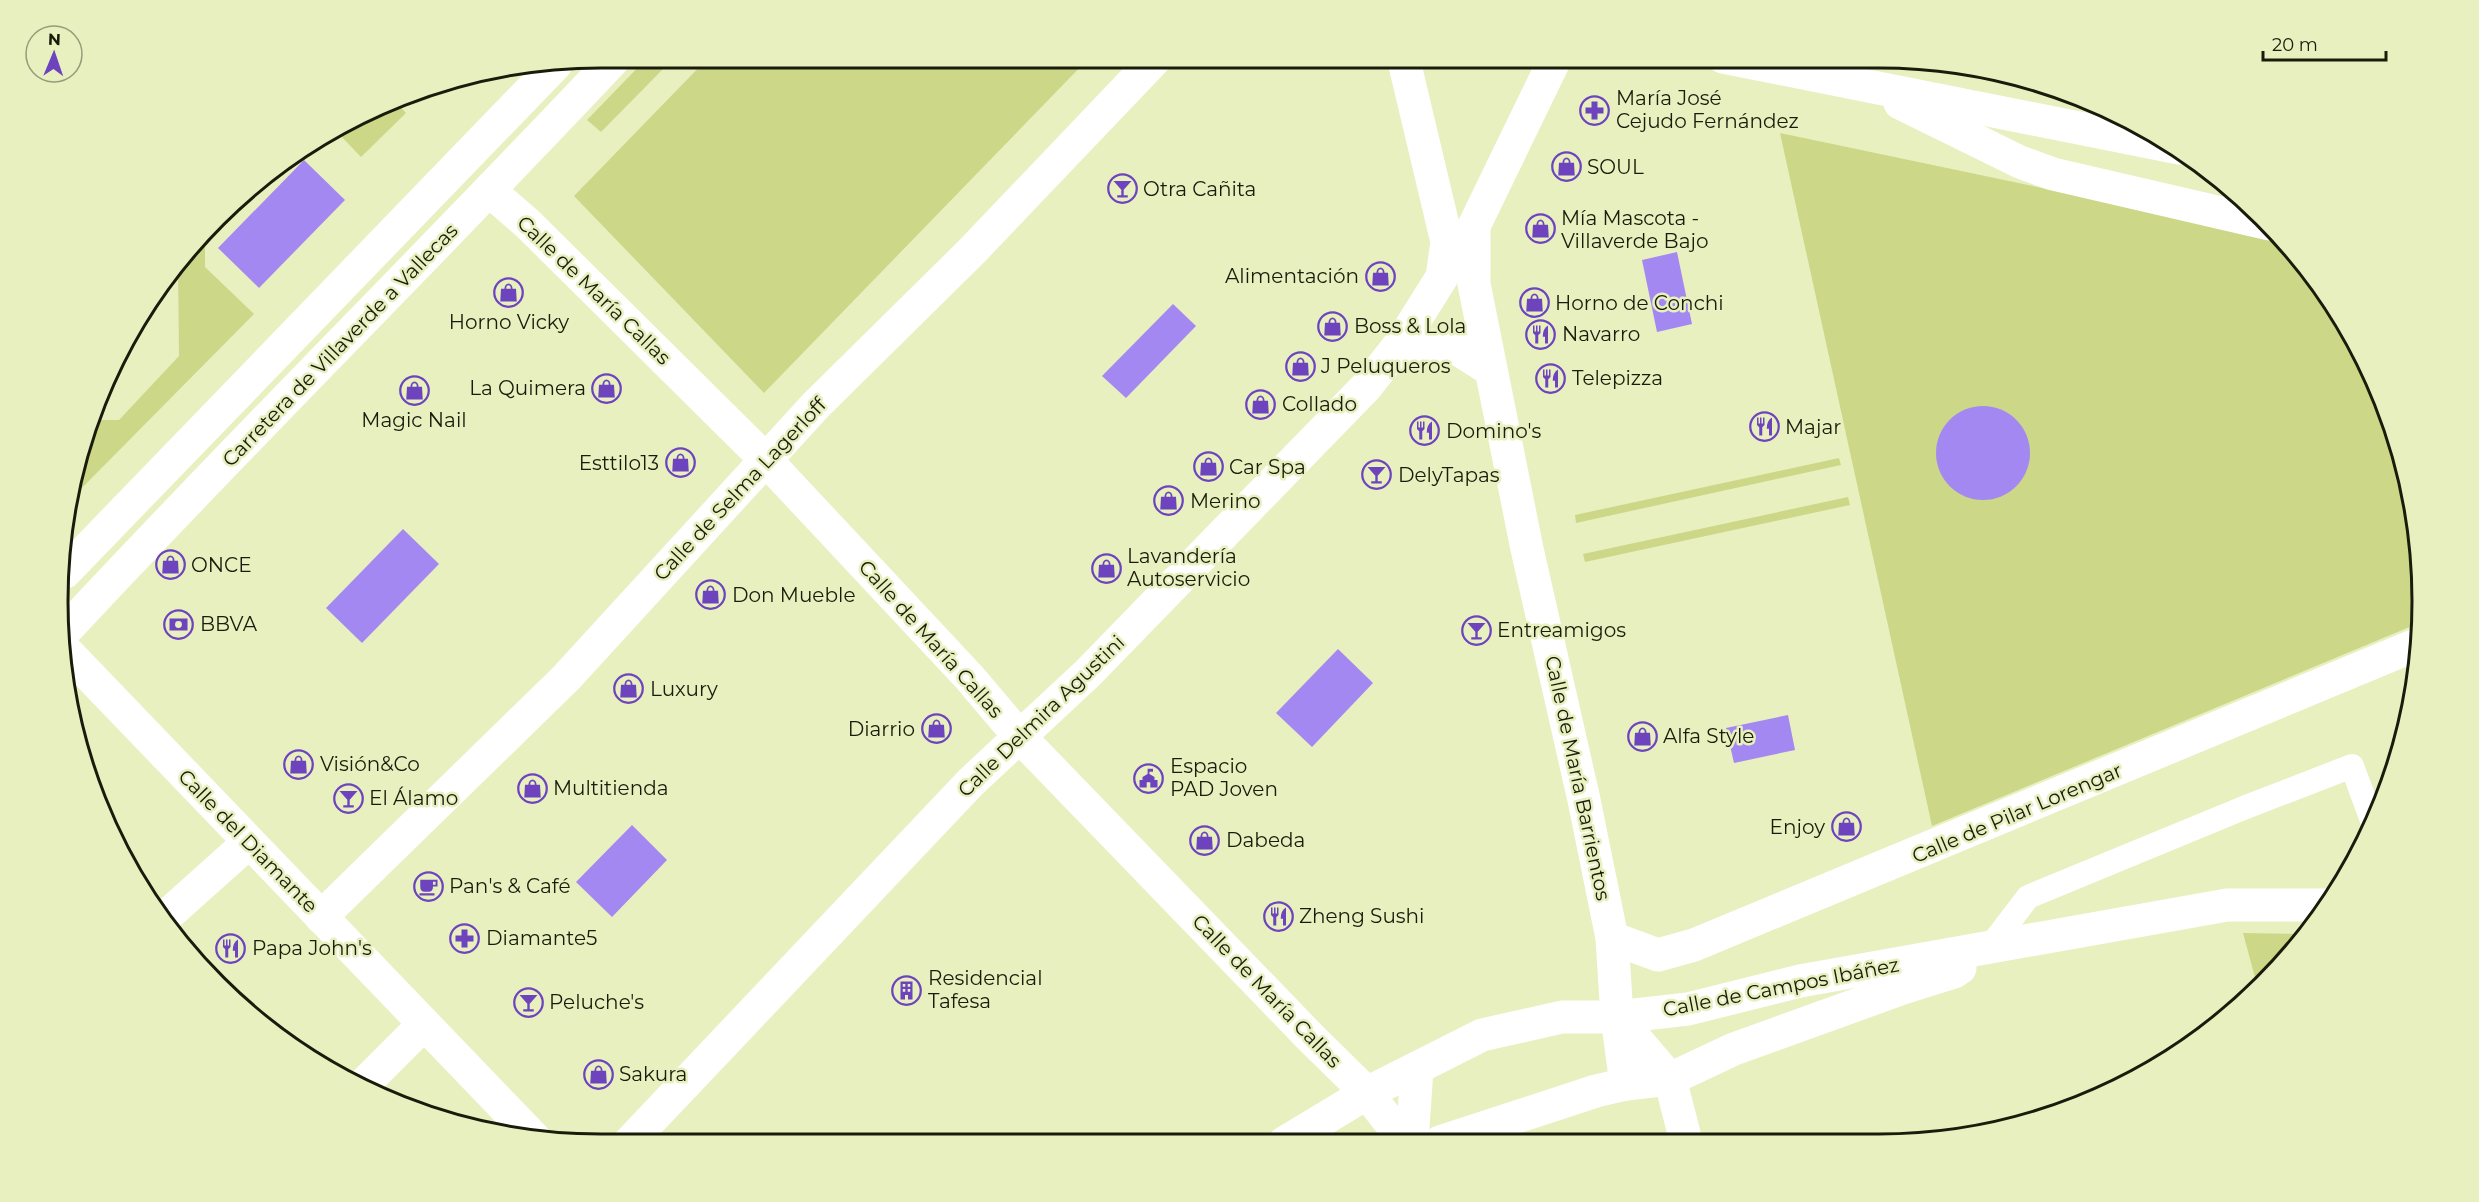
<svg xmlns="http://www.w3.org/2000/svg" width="2479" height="1202" viewBox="0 0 2479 1202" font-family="Montserrat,sans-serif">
<rect width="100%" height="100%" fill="#e8f0c0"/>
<g fill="#cdd788">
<path d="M648 57H653L664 68 601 132 587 120Z"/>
<path d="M709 57H1090L764 393 574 196Z"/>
<path d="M396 102 406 113 361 157 338 133Z"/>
<path d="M1780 133 2280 238 2331 299 2381 393 2412 495 2422 601 2420 618 2412 626 1932 826Z"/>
<path d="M267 172 205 239V267L254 314 67 503 68 495 96 420H119L179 356 178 262 192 242Z"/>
<path d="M1839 458 1841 465 1576 523 1575 515Z"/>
<path d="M1848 497 1850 505 1585 562 1583 554Z"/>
<path d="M2243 933 2308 934 2257 985Z"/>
</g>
<g fill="#a488f2">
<path d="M304 160 345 200 259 288 218 248Z"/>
<path d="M1677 252 1692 324 1657 332 1642 260Z"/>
<path d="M1173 304 1196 326 1126 398 1102 376Z"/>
<circle cx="1983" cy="453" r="47"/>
<path d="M403 529 439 564 362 643 326 608Z"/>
<path d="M1338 649 1373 683 1312 747 1276 713Z"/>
<path d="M1788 715 1795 750 1734 763 1726 728Z"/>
<path d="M632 825 667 860 612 917 576 882Z"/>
</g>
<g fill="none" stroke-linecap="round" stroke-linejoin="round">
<path stroke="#fff" stroke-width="24" d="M1989 948 2028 897 2246 807 2352 766 2373 823"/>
<g stroke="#fff" stroke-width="33">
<path d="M1723 57 2179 148"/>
<path d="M1900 103 2020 162 2053 174 2269 224"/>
<path d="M490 191 528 224 765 459 969 677 1019 736 1311 1038 1367 1093 1405 1142"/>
<path d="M1474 226V284L1527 549 1584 800 1612 938 1617 1017 1626 1084"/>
<path d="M1462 245 1474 226 1556 57"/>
<path d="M1400 344 1453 346 1491 370"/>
<path d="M63 648 534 1138"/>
<path d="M321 917 566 678 816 405 972 251 1157 57"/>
<path d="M162 920 249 842"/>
<path d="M1612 938 1658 955 1694 945 2418 644"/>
<path d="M1617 1017 1670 1079 1686 1141"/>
<path d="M363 1085 423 1025"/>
<path d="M1412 1142 1417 1069"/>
<path d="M1440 1142 1596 1091 1626 1084 1670 1079 1734 1049 1903 988 1954 972 1960 968"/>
<path d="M1284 1143 1367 1093 1482 1035 1562 1017H1617L1688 1009 1800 981 2227 905H2325"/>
<path d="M627 1145 971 782 1088 673 1366 387 1400 344 1442 277 1447 242 1403 57"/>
</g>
<g stroke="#fff" stroke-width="33">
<path d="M65 572 556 64"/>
<path d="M63 633C244 438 434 251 616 57"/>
</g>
</g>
<defs>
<symbol id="pharmacy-ring" viewBox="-11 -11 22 22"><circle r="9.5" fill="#e8f0c0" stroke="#6d44bd" stroke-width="1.5"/><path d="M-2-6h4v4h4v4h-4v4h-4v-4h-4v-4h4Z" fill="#6d44bd"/></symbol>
<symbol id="shop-ring" viewBox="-11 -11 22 22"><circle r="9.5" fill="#e8f0c0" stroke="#6d44bd" stroke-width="1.5"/><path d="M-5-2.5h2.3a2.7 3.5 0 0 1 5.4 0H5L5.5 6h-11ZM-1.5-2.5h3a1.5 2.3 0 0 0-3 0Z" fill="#6d44bd"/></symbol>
<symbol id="bar-ring" viewBox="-11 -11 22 22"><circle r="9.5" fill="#e8f0c0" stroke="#6d44bd" stroke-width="1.5"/><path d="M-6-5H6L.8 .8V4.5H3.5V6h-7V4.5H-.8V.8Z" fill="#6d44bd"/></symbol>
<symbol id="restaurant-ring" viewBox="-11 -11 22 22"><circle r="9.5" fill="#e8f0c0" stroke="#6d44bd" stroke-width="1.5"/><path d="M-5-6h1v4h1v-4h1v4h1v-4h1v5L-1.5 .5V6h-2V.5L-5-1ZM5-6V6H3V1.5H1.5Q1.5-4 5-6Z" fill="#6d44bd"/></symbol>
<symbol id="bank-ring" viewBox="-11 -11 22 22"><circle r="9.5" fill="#e8f0c0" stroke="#6d44bd" stroke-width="1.5"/><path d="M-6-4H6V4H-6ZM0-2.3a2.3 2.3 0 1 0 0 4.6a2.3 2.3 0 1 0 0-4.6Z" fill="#6d44bd"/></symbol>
<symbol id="civic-ring" viewBox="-11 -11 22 22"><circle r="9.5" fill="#e8f0c0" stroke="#6d44bd" stroke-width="1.5"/><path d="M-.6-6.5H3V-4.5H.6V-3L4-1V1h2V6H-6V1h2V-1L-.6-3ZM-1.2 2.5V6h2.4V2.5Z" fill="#6d44bd"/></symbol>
<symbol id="cafe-ring" viewBox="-11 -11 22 22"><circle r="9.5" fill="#e8f0c0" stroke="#6d44bd" stroke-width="1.5"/><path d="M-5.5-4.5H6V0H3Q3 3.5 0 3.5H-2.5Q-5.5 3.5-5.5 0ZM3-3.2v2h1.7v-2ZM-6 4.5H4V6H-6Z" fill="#6d44bd"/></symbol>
<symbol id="building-ring" viewBox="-11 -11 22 22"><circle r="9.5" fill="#e8f0c0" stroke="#6d44bd" stroke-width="1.5"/><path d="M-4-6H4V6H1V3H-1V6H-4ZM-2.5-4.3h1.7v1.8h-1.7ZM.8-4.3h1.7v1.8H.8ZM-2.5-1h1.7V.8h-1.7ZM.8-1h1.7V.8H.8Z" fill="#6d44bd"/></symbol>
</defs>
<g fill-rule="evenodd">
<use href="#pharmacy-ring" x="1578" y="94" width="33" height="33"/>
<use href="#shop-ring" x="1550" y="150" width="33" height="33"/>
<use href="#bar-ring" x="1106" y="172" width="33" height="33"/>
<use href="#shop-ring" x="1524" y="212" width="33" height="33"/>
<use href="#shop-ring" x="1364" y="260" width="33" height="33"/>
<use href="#shop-ring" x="492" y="276" width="33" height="33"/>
<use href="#shop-ring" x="1518" y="286" width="33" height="33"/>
<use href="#shop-ring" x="1316" y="310" width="33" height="33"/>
<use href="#restaurant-ring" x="1524" y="318" width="33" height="33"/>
<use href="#shop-ring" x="1284" y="350" width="33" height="33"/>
<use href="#restaurant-ring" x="1534" y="362" width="33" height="33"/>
<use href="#shop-ring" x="590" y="372" width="33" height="33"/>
<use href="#shop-ring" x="398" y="374" width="33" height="33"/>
<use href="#shop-ring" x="1244" y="388" width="33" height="33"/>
<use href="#restaurant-ring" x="1748" y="410" width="33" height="33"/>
<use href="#restaurant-ring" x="1408" y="414" width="33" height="33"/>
<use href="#shop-ring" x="664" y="446" width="33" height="33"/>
<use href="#shop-ring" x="1192" y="450" width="33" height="33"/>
<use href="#bar-ring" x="1360" y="458" width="33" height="33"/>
<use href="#shop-ring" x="1152" y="484" width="33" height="33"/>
<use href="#shop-ring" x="154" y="548" width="33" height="33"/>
<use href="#shop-ring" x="1090" y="552" width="33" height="33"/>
<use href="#shop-ring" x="694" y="578" width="33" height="33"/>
<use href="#bank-ring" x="162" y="608" width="33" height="33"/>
<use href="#bar-ring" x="1460" y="614" width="33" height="33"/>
<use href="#shop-ring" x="612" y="672" width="33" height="33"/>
<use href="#shop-ring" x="920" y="712" width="33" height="33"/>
<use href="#shop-ring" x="1626" y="720" width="33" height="33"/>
<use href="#shop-ring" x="282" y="748" width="33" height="33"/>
<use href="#civic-ring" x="1132" y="762" width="33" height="33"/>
<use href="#shop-ring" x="516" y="772" width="33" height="33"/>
<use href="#bar-ring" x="332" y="782" width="33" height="33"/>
<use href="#shop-ring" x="1830" y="810" width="33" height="33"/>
<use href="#shop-ring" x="1188" y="824" width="33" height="33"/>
<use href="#cafe-ring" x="412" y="870" width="33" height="33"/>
<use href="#restaurant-ring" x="1262" y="900" width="33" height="33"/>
<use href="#pharmacy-ring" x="448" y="922" width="33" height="33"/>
<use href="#restaurant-ring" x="214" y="932" width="33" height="33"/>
<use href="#building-ring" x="890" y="974" width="33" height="33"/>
<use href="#bar-ring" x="512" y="986" width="33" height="33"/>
<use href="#shop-ring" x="582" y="1058" width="33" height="33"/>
</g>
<g text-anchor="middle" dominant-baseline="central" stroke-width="5" stroke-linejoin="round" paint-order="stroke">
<g font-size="20" fill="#1a1c0b" stroke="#e8f0c0" text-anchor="start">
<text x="1616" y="98">María José<tspan x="1616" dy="23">Cejudo Fernández</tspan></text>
<text x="1587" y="167">SOUL</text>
<text x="1143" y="189">Otra Cañita</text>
<text x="1561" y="218">Mía Mascota -<tspan x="1561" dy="23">Villaverde Bajo</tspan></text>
<text x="1359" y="276" text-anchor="end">Alimentación</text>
<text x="1555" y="303">Horno de Conchi</text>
<text x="509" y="322" text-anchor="middle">Horno Vicky</text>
<text x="1354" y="326">Boss &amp; Lola</text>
<text x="1562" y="334">Navarro</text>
<text x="1321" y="366">J Peluqueros</text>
<text x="1572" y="378">Telepizza</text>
<text x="586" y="388" text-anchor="end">La Quimera</text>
<text x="1282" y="404">Collado</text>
<text x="414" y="420" text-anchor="middle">Magic Nail</text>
<text x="1785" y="427">Majar</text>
<text x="1446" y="431">Domino's</text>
<text x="659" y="463" text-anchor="end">Esttilo13</text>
<text x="1229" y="467">Car Spa</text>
<text x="1398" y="475">DelyTapas</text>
<text x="1190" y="501">Merino</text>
<text x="1127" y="556">Lavandería<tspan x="1127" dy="23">Autoservicio</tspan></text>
<text x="191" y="565">ONCE</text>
<text x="732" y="595">Don Mueble</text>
<text x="200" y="624">BBVA</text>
<text x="1497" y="630">Entreamigos</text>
<text x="650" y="689">Luxury</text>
<text x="915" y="729" text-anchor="end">Diarrio</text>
<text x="1663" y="736">Alfa Style</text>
<text x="320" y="764">Visión&amp;Co</text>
<text x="1170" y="766">Espacio<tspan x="1170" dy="23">PAD Joven</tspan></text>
<text x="553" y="788">Multitienda</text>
<text x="369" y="798">El Álamo</text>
<text x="1825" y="827" text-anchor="end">Enjoy</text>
<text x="1226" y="840">Dabeda</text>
<text x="449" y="886">Pan's &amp; Café</text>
<text x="1299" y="916">Zheng Sushi</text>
<text x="486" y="938">Diamante5</text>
<text x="252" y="948">Papa John's</text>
<text x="928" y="978">Residencial<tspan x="928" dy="23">Tafesa</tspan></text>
<text x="549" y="1002">Peluche's</text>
<text x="619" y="1074">Sakura</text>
</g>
<g font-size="20" fill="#1a1c0b" stroke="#e8f0c0">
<text transform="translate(594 290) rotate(44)">Calle de María Callas</text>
<text transform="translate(340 345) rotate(-46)">Carretera de Villaverde a Vallecas</text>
<text transform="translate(740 489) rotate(-47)">Calle de Selma Lagerloff</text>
<text transform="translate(931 639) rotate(48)">Calle de María Callas</text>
<text transform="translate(1041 716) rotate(-44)">Calle Delmira Agustini</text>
<text transform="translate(1578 778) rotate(78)">Calle de María Barrientos</text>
<text transform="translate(2017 813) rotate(-23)">Calle de Pilar Lorengar</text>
<text transform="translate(248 841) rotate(46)">Calle del Diamante</text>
<text transform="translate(1781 987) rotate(-11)">Calle de Campos Ibáñez</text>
<text transform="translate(1267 991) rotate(46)">Calle de María Callas</text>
</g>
</g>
<path d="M0 0H2479V1202H0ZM601 68H1879A533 533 0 0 1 2412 601V601A533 533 0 0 1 1879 1134H601A533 533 0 0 1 68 601V601A533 533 0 0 1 601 68Z" fill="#e8f0c0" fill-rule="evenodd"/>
<path fill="none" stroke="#1a1c0b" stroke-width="3" d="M601 68H1879A533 533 0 0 1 2412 601V601A533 533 0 0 1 1879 1134H601A533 533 0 0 1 68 601V601A533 533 0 0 1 601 68Z"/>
<g transform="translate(54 54) rotate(2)"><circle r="28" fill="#e8f0c0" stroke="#969b78" stroke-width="1.5"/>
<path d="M0-4.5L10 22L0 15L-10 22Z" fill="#6d44bd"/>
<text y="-9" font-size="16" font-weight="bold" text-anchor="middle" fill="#1a1c0b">N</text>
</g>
<path d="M2263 51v9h123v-9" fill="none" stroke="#1a1c0b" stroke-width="3"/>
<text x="2272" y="51" font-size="18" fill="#1a1c0b" stroke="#e8f0c0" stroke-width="4.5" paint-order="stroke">20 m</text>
</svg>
